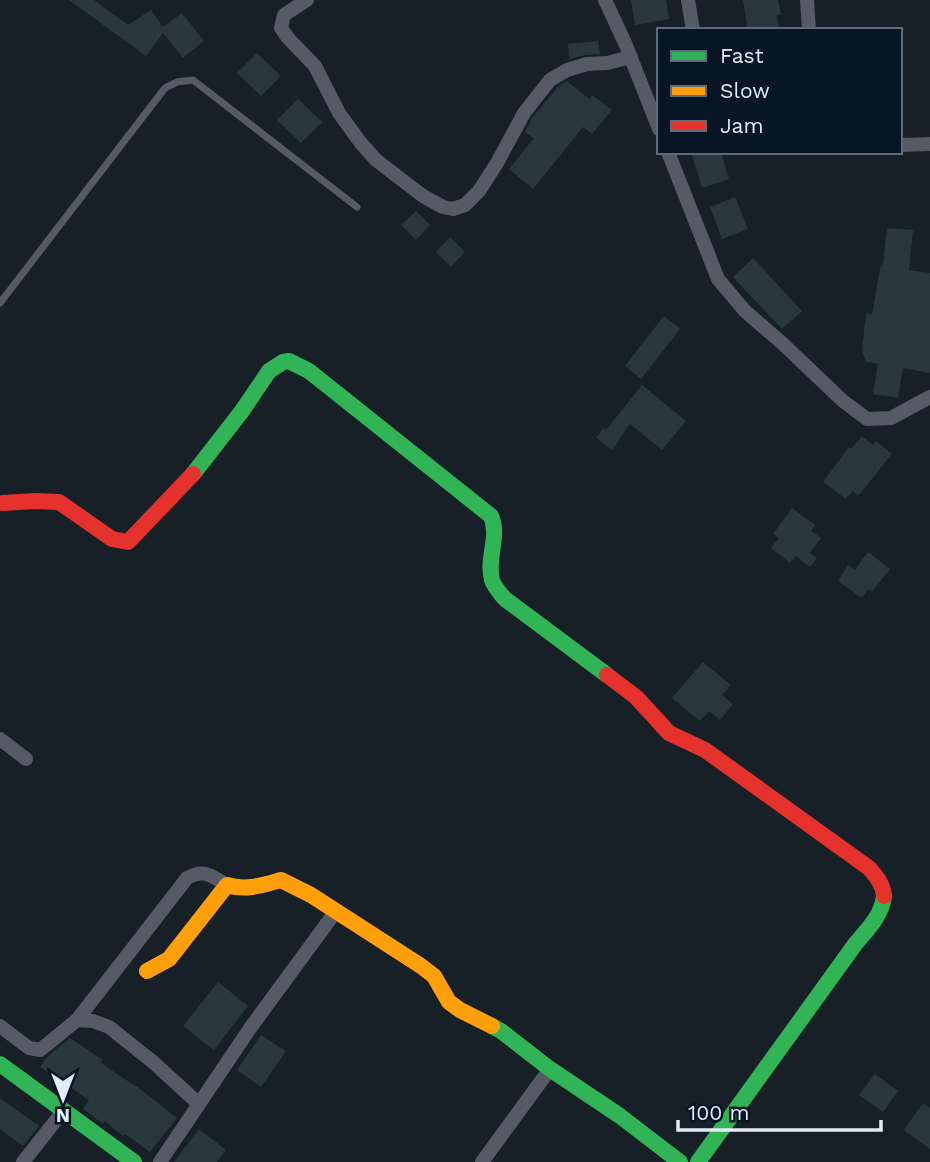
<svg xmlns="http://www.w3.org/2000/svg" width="930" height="1162" viewBox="0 0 930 1162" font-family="'Work Sans',sans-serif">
<rect width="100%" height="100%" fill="#171f27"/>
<g fill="#2a383e">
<path d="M69 0H94L128 25 151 10 163 27 182 13 204 41 183 58 163 33 146 56Z"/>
<path d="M631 0H666L669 19 635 25Z"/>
<path d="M743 0H778L781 15H777L779 30H748Z"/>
<path d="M598 41 600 54 585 55 569 59 568 44Z"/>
<path d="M257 53 281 76 261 96 237 73Z"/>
<path d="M567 81 589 99 592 95 612 110 592 134 583 127 533 189 509 169 534 138 525 132 532 118 558 87Z"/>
<path d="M298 99 322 122 301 143 277 120Z"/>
<path d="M691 152H721L729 179 702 188Z"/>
<path d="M735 197 748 229 722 239 710 207Z"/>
<path d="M416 211 430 225 416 240 401 225Z"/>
<path d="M887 228 913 230 909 270 930 273V373L903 368 898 398 873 394 878 364 866 362 862 350 866 313 872 314 881 264 883 265Z"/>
<path d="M450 237 465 252 451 267 436 252Z"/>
<path d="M753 258 802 311 782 329 733 277Z"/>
<path d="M664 316 680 329 641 379 625 366Z"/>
<path d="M642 385 686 421 662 450 630 424 612 450 596 438 604 428 606 430Z"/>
<path d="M862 436 873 445 876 441 892 454 858 496 853 491 846 499 823 482 849 447 851 449Z"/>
<path d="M792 508 815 525 811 531 821 538 810 553 817 558 810 567 796 556 790 563 771 548 779 538 773 534Z"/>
<path d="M868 552 890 569 872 592 868 589 862 598 838 581 848 565 855 570Z"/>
<path d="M703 662 731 685 722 695 733 704 720 720 709 711 700 721 672 698Z"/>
<path d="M218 982 248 1006 214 1050 183 1026Z"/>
<path d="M261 1035 286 1051 261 1087 237 1070Z"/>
<path d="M70 1038 103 1060 101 1063 135 1086V1085L177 1118 150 1152 125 1134 123 1136 105 1121 103 1124 83 1109 89 1100 40 1067 48 1056Z"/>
<path d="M875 1074 898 1091 883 1112 859 1095Z"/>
<path d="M0 1098 39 1126 23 1146 0 1129Z"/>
<path d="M923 1103 930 1108V1149L904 1130Z"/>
<path d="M199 1129 226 1150 217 1162H174Z"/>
</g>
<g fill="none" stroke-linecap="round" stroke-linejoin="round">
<path stroke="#565966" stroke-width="7" d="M0 303 165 88 177 82 193 80 357 207"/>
<g stroke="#565966" stroke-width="14">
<path d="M307 0 284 15 281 28 288 38 315 66 339 113 360 142 376 160 423 196 443 207 453 209 465 205 479 191 497 163 524 113 550 80 567 70 587 64 607 63 631 57"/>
<path d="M605 0 625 43 659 129"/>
<path d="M688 0 693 30"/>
<path d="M807 0 809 30"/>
<path d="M900 145 930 144"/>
<path d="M668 152 718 279 745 311 782 343 843 401 867 419 891 418 930 397"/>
<path d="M0 739 26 759"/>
<path d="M77 1020 187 878C204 868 211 876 227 885"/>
<path d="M0 1026 29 1048 40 1050 77 1020 93 1021 109 1027 153 1062 199 1104"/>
<path d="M23 1162 64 1110"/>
<path d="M160 1162 251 1027 336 911"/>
<path d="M482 1162 550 1069"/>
</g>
<g stroke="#30b455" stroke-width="16">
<path d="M193 474 242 411 269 371 283 362 289 361 309 371 491 516C500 537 486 558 492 580 494 587 500 593 505 599L607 675"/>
<path d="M492 1026 501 1031 550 1069 620 1116 680 1162"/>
<path d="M0 1064 134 1162"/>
<path d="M698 1162 856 943C868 929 882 915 884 896"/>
</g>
<path stroke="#ff9f0a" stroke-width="16" d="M147 971 169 959 227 885C246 891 263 885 281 880L311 895 421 966 434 976 449 1002 460 1010 492 1026"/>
<g stroke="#e5322d" stroke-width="16">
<path d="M3 503 35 501 59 502 112 539 128 542 193 474"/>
<path d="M607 675 636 697 669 733 705 750 869 868C876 876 883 884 884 896"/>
</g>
</g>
<rect x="657" y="28" width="245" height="126" fill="#071524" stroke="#5f6b78" stroke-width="2"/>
<rect x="671" y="51" width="35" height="10" fill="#30b455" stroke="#5f6b78" stroke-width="2"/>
<text x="720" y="63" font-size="21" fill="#e2ecf7">Fast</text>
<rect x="671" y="86" width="35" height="10" fill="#ff9f0a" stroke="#5f6b78" stroke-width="2"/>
<text x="720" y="98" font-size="21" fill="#e2ecf7">Slow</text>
<rect x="671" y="121" width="35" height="10" fill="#e5322d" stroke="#5f6b78" stroke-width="2"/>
<text x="720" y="133" font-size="21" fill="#e2ecf7">Jam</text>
<g transform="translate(63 1099) rotate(180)" stroke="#071524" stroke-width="5" paint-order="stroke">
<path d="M0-5L12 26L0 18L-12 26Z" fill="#e2ecf7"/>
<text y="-10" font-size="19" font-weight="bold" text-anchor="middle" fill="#e2ecf7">N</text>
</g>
<path d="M678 1120v10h203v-10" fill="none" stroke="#e2ecf7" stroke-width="3.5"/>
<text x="688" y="1120" font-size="21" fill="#e2ecf7" stroke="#071524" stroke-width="5" paint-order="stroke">100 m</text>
</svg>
